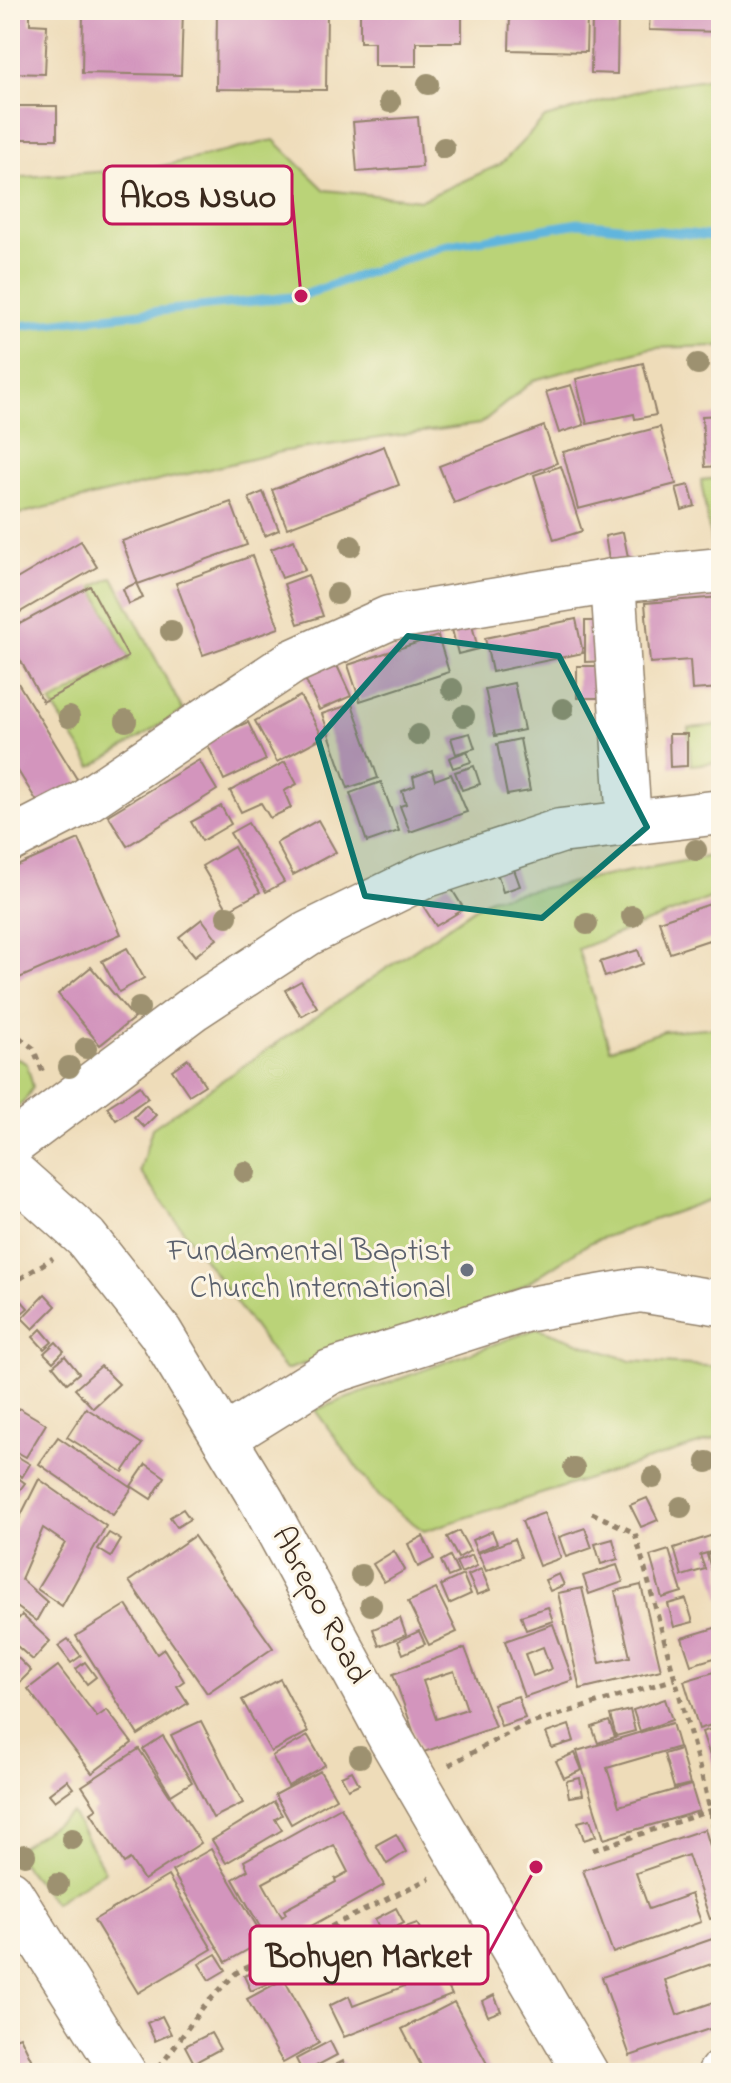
<svg xmlns="http://www.w3.org/2000/svg" width="731" height="2083" viewBox="0 0 731 2083" font-family="'Indie Flower',sans-serif">
<rect width="100%" height="100%" fill="#fcf5e5"/>
<filter id="ink" filterUnits="userSpaceOnUse"><feTurbulence type="fractalNoise" baseFrequency=".0125" numOctaves="2"/><feDisplacementMap in="SourceGraphic" scale="16" xChannelSelector="R" yChannelSelector="G"/><feConvolveMatrix kernelMatrix="1 2 1 2 8 2 1 2 1" color-interpolation-filters="sRGB"/></filter>
<filter id="wash" filterUnits="userSpaceOnUse"><feTurbulence type="fractalNoise" baseFrequency=".006" numOctaves="4" result="noise"/><feDisplacementMap in="SourceGraphic" scale="32" xChannelSelector="R" yChannelSelector="G"/><feGaussianBlur stdDeviation="1.8" result="paint"/><feColorMatrix in="noise" values="0 0 0 0 0 0 0 0 0 0 0 0 0 0 0 0 0 1.4 0 .05"/><feComposite in="paint" operator="in"/></filter>
<g filter="url(#wash)">
<rect width="100%" height="100%" fill="#eedcb9"/>
<g fill="#bad378" stroke="#7a7e4b" stroke-width="2">
<path d="M721 77V346L650 348 534 380 480 424 285 451 10 516V178L154 168 274 140 325 190 421 200 501 164 545 118 655 86Z"/>
<path d="M721 478V554L713 555 701 480Z"/>
<path d="M113 577 183 711 92 767 51 703 129 659 93 587Z"/>
<path d="M721 725V762L691 765 688 728Z"/>
<path d="M721 854V894L578 949 610 1049 664 1031 721 1027V1196L591 1242 501 1300 285 1370 140 1171 152 1128 490 898Z"/>
<path d="M10 1054 27 1064 33 1087C27 1097 23 1107 10 1109Z"/>
<path d="M538 1328 631 1361 721 1367V1437L424 1531 380 1499 315 1410Z"/>
<path d="M72 1813 105 1871 54 1903 13 1852Z"/>
</g>
<g fill="none" stroke-linecap="round" stroke-linejoin="round">
<path stroke="#61b5dd" stroke-width="9" d="M10 327 301 296 443 246 579 223 721 237"/>
</g>
<g id="blocks">
<g fill="#d395bd" fill-rule="evenodd">
<path d="M83 10H183L181 75 82 73Z"/>
<path d="M217 10H327L326 90 216 89Z"/>
<path d="M360 10H462V42H416V66H374V42H360Z"/>
<path d="M650 10H721V32L649 30Z"/>
<path d="M10 13 30 14V24L47 25 45 74 10 73Z"/>
<path d="M510 14 587 16 586 52 509 50Z"/>
<path d="M592 16H618L617 74 591 73Z"/>
<rect x="10" y="106" width="47" height="33"/>
<path d="M418 117 422 167 357 172 353 122Z"/>
<path d="M643 363 656 415 635 419 634 414 587 424 576 379Z"/>
<path d="M571 385 584 425 559 433 546 392Z"/>
<path d="M721 415V466L705 467 702 416Z"/>
<path d="M544 426 557 463 454 503 439 466Z"/>
<path d="M660 427 676 484 578 509 563 452Z"/>
<path d="M384 446 399 485 287 528 272 490Z"/>
<path d="M561 466 582 531 554 540 534 475Z"/>
<path d="M689 485 695 506 682 510 676 488Z"/>
<path d="M263 492 279 530 265 536 249 498Z"/>
<path d="M231 502 247 545 138 584 122 541Z"/>
<path d="M623 532 629 562 610 565 605 536Z"/>
<path d="M294 540 305 570 282 578 271 549Z"/>
<path d="M81 541 97 567 10 618V583Z"/>
<path d="M252 556 279 628 203 655 176 583Z"/>
<path d="M308 575 323 616 298 624 284 584Z"/>
<path d="M136 583 143 598 129 604 123 589Z"/>
<path d="M90 586 128 657 43 702 10 641V629Z"/>
<path d="M721 597V688L692 690 690 660 650 663 645 603Z"/>
<path d="M470 617 478 649 458 654 450 621Z"/>
<path d="M576 619 583 653 492 672 485 638Z"/>
<path d="M585 621H608L609 661 585 662Z"/>
<path d="M438 636 449 672 360 701 348 665Z"/>
<path d="M334 659 351 696 319 710 302 672Z"/>
<path d="M577 666H610L609 698H577Z"/>
<path d="M10 670 80 784 41 808 10 758Z"/>
<path d="M514 683 524 730 495 736 485 689Z"/>
<path d="M300 696 323 737 277 762 255 721Z"/>
<path d="M352 704 378 778 348 788 322 714Z"/>
<path d="M248 722 266 760 224 780 206 741Z"/>
<path d="M470 733 475 748 456 754 451 738Z"/>
<path d="M669 734H687V766L670 767Z"/>
<path d="M520 739 530 791 507 795 497 744Z"/>
<path d="M467 751 471 762 453 768 449 758Z"/>
<path d="M199 760 217 790 127 846 108 815Z"/>
<path d="M285 762 297 784 284 791 291 808 270 818 261 803 241 812 230 791Z"/>
<path d="M474 766 480 784 462 790 455 772Z"/>
<path d="M432 770 435 780 451 774 467 812 410 832 400 806 406 804 402 791 415 786 413 777Z"/>
<path d="M381 782 399 831 367 842 350 793Z"/>
<path d="M221 806 231 824 202 841 191 822Z"/>
<path d="M318 820 336 852 293 875 276 843Z"/>
<path d="M248 823 284 882 266 892 230 833Z"/>
<path d="M79 839 121 934 10 982V869Z"/>
<path d="M234 847 260 892 228 910 202 866Z"/>
<path d="M511 861 520 886 503 892 495 866Z"/>
<path d="M448 883 464 909 436 926 420 901Z"/>
<path d="M713 903 721 936 670 953 659 921Z"/>
<path d="M202 919 217 939 195 956 179 937Z"/>
<path d="M127 948 144 978 119 992 102 961Z"/>
<path d="M638 950 643 964 605 977 600 962Z"/>
<path d="M91 967 134 1018 100 1045 58 994Z"/>
<path d="M301 981 317 1007 301 1016 285 990Z"/>
<path d="M188 1059 205 1085 189 1095 172 1070Z"/>
<path d="M140 1086 148 1098 116 1120 107 1107Z"/>
<path d="M146 1105 156 1115 144 1127 134 1117Z"/>
<path d="M45 1294 56 1306 33 1329 22 1318Z"/>
<path d="M20 1299 28 1308 15 1319 10 1314V1307Z"/>
<path d="M41 1329 52 1342 44 1349 33 1337Z"/>
<path d="M56 1342 64 1351 53 1362 44 1353Z"/>
<path d="M65 1356 79 1373 67 1383 53 1366Z"/>
<path d="M101 1366 119 1384 93 1408 75 1389Z"/>
<path d="M19 1408 46 1424 26 1457 10 1448V1422Z"/>
<path d="M86 1408 142 1444 123 1472 67 1437Z"/>
<path d="M58 1437 132 1488 113 1515 39 1464Z"/>
<path d="M10 1452 30 1464 22 1477 10 1469Z"/>
<path d="M146 1464 165 1477 151 1499 131 1486Z"/>
<path d="M10 1472 25 1483 10 1503Z"/>
<path d="M39 1479 106 1526 62 1606 37 1589 65 1543 43 1528 21 1579 47 1602 36 1621 10 1602V1537Z"/>
<path d="M647 1498 658 1520 641 1527 630 1505Z"/>
<path d="M183 1509 190 1519 177 1527 170 1517Z"/>
<path d="M544 1513 561 1558 539 1566 522 1521Z"/>
<path d="M585 1528 592 1548 566 1557 559 1537Z"/>
<path d="M459 1531 470 1551 458 1558 447 1537Z"/>
<path d="M492 1531 497 1543 477 1552 472 1540Z"/>
<path d="M109 1533 121 1540 111 1557 98 1549Z"/>
<path d="M719 1533 721 1549 700 1555 705 1569 682 1576 674 1548Z"/>
<path d="M194 1536 273 1648 207 1693 129 1581Z"/>
<path d="M423 1536 434 1559 418 1567 408 1544Z"/>
<path d="M514 1539 521 1557 486 1571 478 1553Z"/>
<path d="M613 1539 618 1559 601 1564 595 1544Z"/>
<path d="M669 1550 682 1592 662 1598 650 1556Z"/>
<path d="M394 1551 405 1570 384 1582 373 1564Z"/>
<path d="M721 1551V1598H720L707 1555Z"/>
<path d="M472 1555 477 1566 461 1573 456 1562Z"/>
<path d="M450 1556 458 1573 448 1577 441 1561Z"/>
<path d="M617 1565 623 1582 589 1594 583 1576Z"/>
<path d="M481 1569 490 1590 477 1595 468 1575Z"/>
<path d="M559 1574 564 1585 550 1591 545 1580Z"/>
<path d="M463 1575 471 1594 449 1604 441 1585Z"/>
<path d="M641 1585 661 1670 580 1689 558 1593 582 1588 600 1663 630 1657 615 1591Z"/>
<path d="M436 1589 457 1632 429 1645 408 1602Z"/>
<path d="M686 1599 693 1622 674 1627 668 1604Z"/>
<path d="M126 1605 157 1654 164 1649 184 1681 177 1686 188 1703 138 1735 76 1636Z"/>
<path d="M548 1607 553 1621 526 1630 521 1616Z"/>
<path d="M22 1615 50 1641 33 1660 10 1640V1628Z"/>
<path d="M400 1618 406 1635 379 1646 373 1629Z"/>
<path d="M553 1624 573 1680 524 1697 505 1641ZM543 1647 551 1669 533 1676 525 1654Z"/>
<path d="M721 1626V1656L691 1665 682 1638Z"/>
<path d="M419 1631 425 1644 403 1654 398 1641Z"/>
<path d="M68 1639 81 1656 71 1663 58 1646Z"/>
<path d="M465 1648 495 1727 421 1753 393 1674ZM454 1671 467 1709 436 1719 423 1681Z"/>
<path d="M10 1650 31 1671 17 1685 10 1678Z"/>
<path d="M85 1662 96 1677 87 1684 76 1669Z"/>
<path d="M58 1666 97 1717 107 1710 132 1743 92 1773 28 1689Z"/>
<path d="M721 1670V1722L699 1729 684 1681Z"/>
<path d="M280 1679 308 1732 271 1752 242 1700Z"/>
<path d="M518 1696 525 1718 501 1726 493 1704Z"/>
<path d="M665 1699 672 1720 640 1731 633 1710Z"/>
<path d="M630 1710 635 1731 616 1736 610 1715Z"/>
<path d="M201 1721 243 1803 213 1818 171 1735Z"/>
<path d="M609 1721 615 1737 598 1743 592 1727Z"/>
<path d="M672 1723 679 1747 607 1768 619 1806 691 1785 699 1811 604 1839 577 1751Z"/>
<path d="M569 1725 574 1741 552 1748 546 1733Z"/>
<path d="M721 1726V1786H720L702 1732Z"/>
<path d="M163 1736 192 1782 171 1795 143 1749Z"/>
<path d="M308 1736 325 1765 288 1786 272 1756Z"/>
<path d="M139 1749 201 1843 144 1880 130 1859 124 1863 91 1813 97 1809 82 1786Z"/>
<path d="M680 1749 690 1784 674 1788 664 1754Z"/>
<path d="M575 1753 582 1770 564 1778 556 1761Z"/>
<path d="M320 1771 336 1798 291 1824 275 1795Z"/>
<path d="M352 1771 359 1784 348 1789 341 1776Z"/>
<path d="M580 1778 583 1795 569 1797 566 1781Z"/>
<path d="M67 1780 73 1788 55 1801 49 1794Z"/>
<path d="M274 1802 282 1815 275 1819 282 1830 226 1863 212 1840Z"/>
<path d="M341 1807 384 1885 272 1948 233 1879 248 1870 244 1861ZM334 1845 348 1872 335 1879 336 1882 284 1910 286 1914 282 1917 263 1883Z"/>
<path d="M590 1819 596 1836 584 1840 578 1822Z"/>
<path d="M705 1829 721 1883V1916L710 1919 688 1855 636 1873 649 1909 691 1894 701 1922 613 1953 583 1870Z"/>
<path d="M396 1834 406 1852 387 1864 376 1845Z"/>
<path d="M211 1849 265 1940 226 1962 172 1871Z"/>
<path d="M168 1876 212 1949 138 1993 94 1920Z"/>
<path d="M396 1908 404 1923 382 1934 375 1919Z"/>
<path d="M417 1923 452 1995 344 2037 329 2006 349 1996 353 2006 405 1986 392 1958 352 1972 344 1949Z"/>
<path d="M721 1936V1972L717 1962 665 1980 677 2015 720 2000 721 2025 630 2056 602 1977Z"/>
<path d="M216 1954 226 1970 209 1980 199 1964Z"/>
<path d="M269 1964 276 1980 251 1991 244 1976Z"/>
<path d="M284 1979 319 2043 283 2063 247 1999Z"/>
<path d="M494 1995 501 2011 488 2016 482 2001Z"/>
<path d="M454 2002 492 2073H425L402 2029Z"/>
<path d="M162 2016 171 2034 155 2041 147 2023Z"/>
<path d="M211 2033 220 2049 194 2063 185 2046Z"/>
<path d="M20 2036 32 2061 10 2072V2040Z"/>
<path d="M330 2041 337 2055 303 2073 296 2059Z"/>
<path d="M343 2061 349 2073H319Z"/>
</g>
</g>
</g>
<g filter="url(#ink)">
<use href="#blocks" fill-opacity="0" stroke="#94836c" stroke-width="2"/>
<g fill="none" stroke-linecap="round" stroke-linejoin="round">
<defs>
<g id="minor">
<path d="M613 581 721 570"/>
<path d="M10 840 82 803 292 662 389 618 613 581 629 823"/>
<path d="M10 1146 194 1008 307 934 427 875 560 831 721 812"/>
<path d="M224 1438 330 1372 524 1310 640 1290 721 1303"/>
<path d="M10 1892 124 2073"/>
<path d="M720 2073H721"/>
</g>
<path id="major" d="M10 1170 86 1238 160 1332 262 1501 392 1741 586 2073"/>
</defs>
<use href="#minor" stroke="#94836c" stroke-width="47"/>
<use href="#major" stroke="#94836c" stroke-width="47"/>
<g stroke="#94836c" stroke-width="5" stroke-dasharray="6 6" stroke-linecap="butt">
<path d="M10 1030 33 1048 44 1075"/>
<path d="M10 1285 53 1258"/>
<path d="M592 1513 635 1533 705 1788 721 1861"/>
<path d="M449 1765 522 1726 675 1679"/>
<path d="M593 1850 721 1807"/>
<path d="M159 2068 203 2007 236 1973 430 1878"/>
</g>
<use href="#minor" stroke="#fff" stroke-width="44"/>
<use href="#major" stroke="#fff" stroke-width="44"/>
</g>
<g fill="#9d9170">
<circle cx="428" cy="84" r="11"/>
<circle cx="390" cy="102" r="11"/>
<circle cx="444" cy="148" r="11"/>
<circle cx="698" cy="364" r="11"/>
<circle cx="351" cy="546" r="11"/>
<circle cx="337" cy="594" r="11"/>
<circle cx="171" cy="631" r="11"/>
<circle cx="452" cy="689" r="11"/>
<circle cx="563" cy="709" r="11"/>
<circle cx="464" cy="716" r="11"/>
<circle cx="69" cy="717" r="11"/>
<circle cx="126" cy="721" r="11"/>
<circle cx="418" cy="735" r="11"/>
<circle cx="696" cy="850" r="11"/>
<circle cx="227" cy="916" r="11"/>
<circle cx="632" cy="916" r="11"/>
<circle cx="587" cy="924" r="11"/>
<circle cx="139" cy="1008" r="11"/>
<circle cx="86" cy="1048" r="11"/>
<circle cx="69" cy="1067" r="11"/>
<circle cx="245" cy="1172" r="11"/>
<circle cx="707" cy="1462" r="11"/>
<circle cx="574" cy="1468" r="11"/>
<circle cx="653" cy="1478" r="11"/>
<circle cx="681" cy="1507" r="11"/>
<circle cx="361" cy="1575" r="11"/>
<circle cx="371" cy="1605" r="11"/>
<circle cx="360" cy="1757" r="11"/>
<circle cx="72" cy="1839" r="11"/>
<circle cx="25" cy="1855" r="11"/>
<circle cx="58" cy="1884" r="11"/>
</g>
</g>
<path fill="#0f766e" fill-opacity="0.2" stroke="#0f766e" stroke-width="6" stroke-linejoin="round" d="M408 636 559 656 647 827 542 918 365 896 318 739Z"/>
<circle fill="#6b7280" stroke="#fcf5e5" stroke-width="3" cx="467" cy="1270" r="8"/>
<g text-anchor="middle" dominant-baseline="central" stroke-width="6" stroke-linejoin="round" paint-order="stroke">
<g font-size="32" fill="#5b616d" stroke="#fcf5e5" text-anchor="end">
<text x="451" y="1252">Fundamental Baptist<tspan x="451" dy="37">Church International</tspan></text>
</g>
<g font-size="32" fill="#3b2a1e" stroke="#fcf5e5">
<text transform="translate(319 1606) rotate(62)">Abrepo Road</text>
</g>
</g>
<path fill="none" stroke="#c2185b" stroke-width="3" d="M301 296L292 195M536 1867L488 1955"/>
<g fill="#c2185b" stroke="#fcf5e5" stroke-width="3">
<circle cx="301" cy="296" r="8"/>
<circle cx="536" cy="1867" r="8"/>
</g>
<g fill="#fcf5e5" stroke="#c2185b" stroke-width="3">
<rect x="104" y="166" width="188" height="58" rx="8"/>
<rect x="250" y="1926" width="238" height="58" rx="8"/>
</g>
<g font-size="34" text-anchor="middle" font-weight="bold" fill="#3b2a1e">
<text x="198" y="207">Akos Nsuo</text>
<text x="369" y="1967">Bohyen Market</text>
</g>
<rect width="731" height="2083" fill="none" stroke="#fcf5e5" stroke-width="40"/>
</svg>
